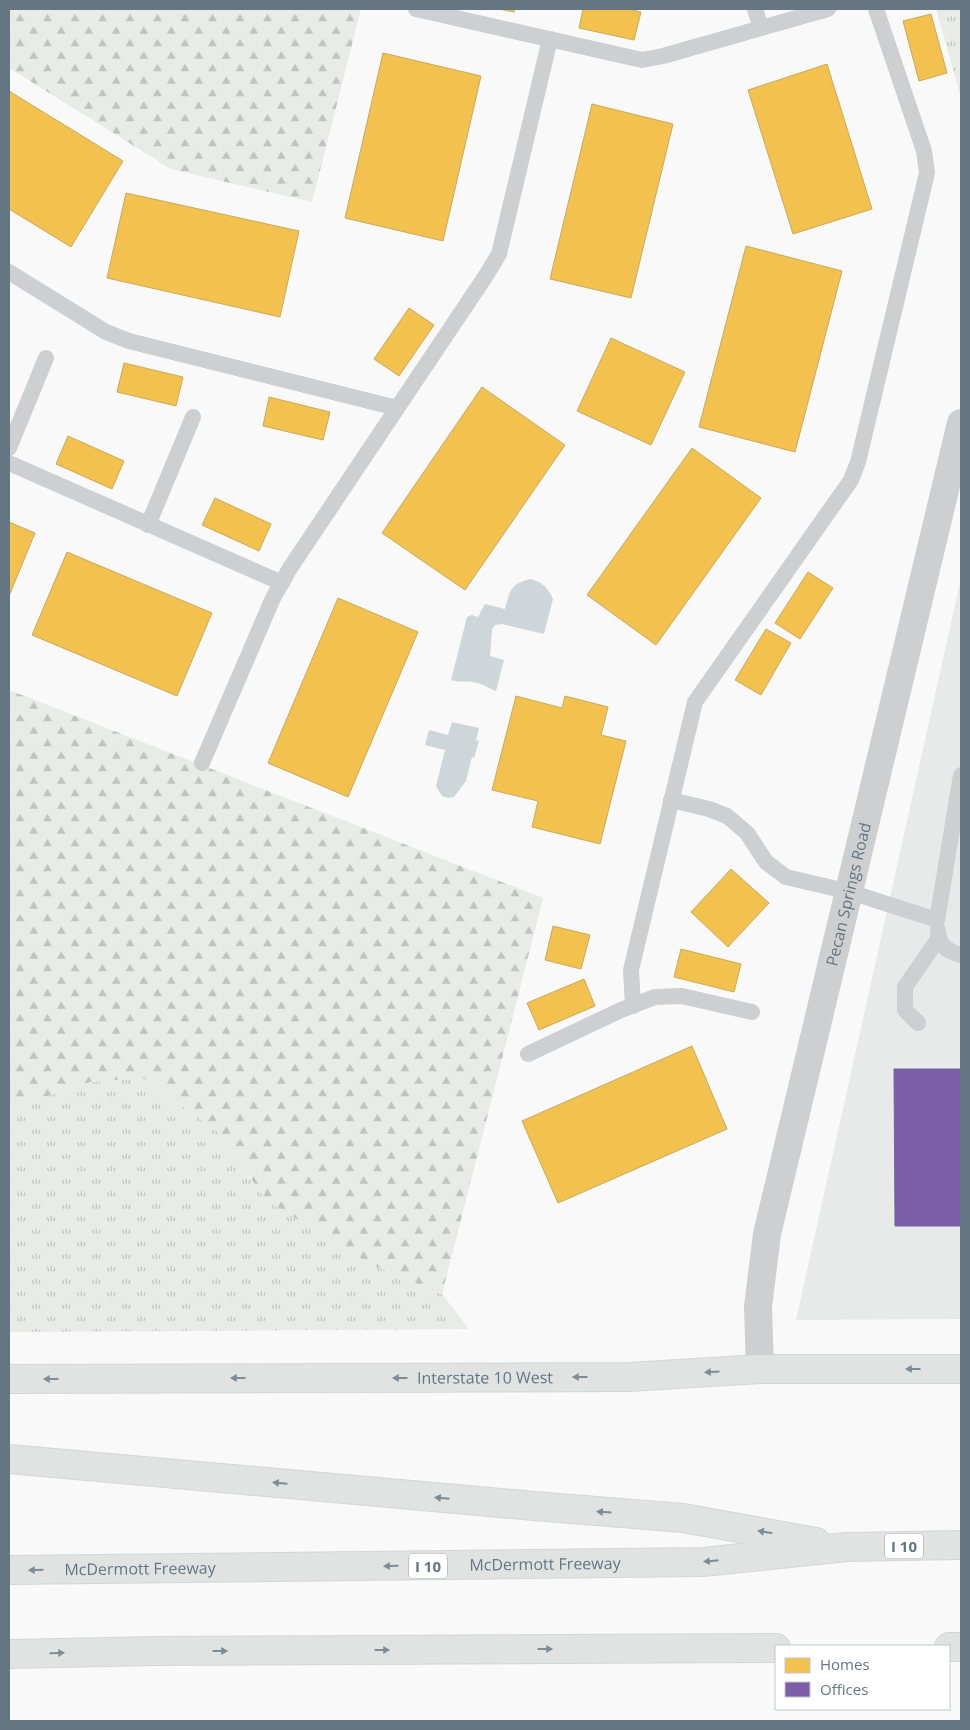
<svg xmlns="http://www.w3.org/2000/svg" width="970" height="1730" viewBox="0 0 970 1730" font-family="'Open Sans',sans-serif">
<defs>
<pattern id="grass-tufts" width="24" height="20" patternUnits="userSpaceOnUse" patternTransform="scale(1.25)"><rect width="24" height="20" fill="#e8ebe6"/><path d="M3 7l-1-3M5 7V3M7 7l1-3M15 17l-1-3M17 17v-4M19 17l1-3" fill="none" stroke="#c0c3c0"/></pattern>
<pattern id="forest-firs" width="22" height="20" patternUnits="userSpaceOnUse" patternTransform="scale(1.25)"><rect width="22" height="20" fill="#e8ebe6"/><path d="M5 1l3.5 6h-7zM16 11l3.5 6h-7z" fill="#c0c3c0"/></pattern>
</defs>
<rect width="100%" height="100%" fill="#f9f9f9"/>
<path fill="#e8e9e9" d="M961 578V1319L796 1320Z"/>
<g fill="url(#grass-tufts)">
<path d="M936 9H961V98Z"/>
<path d="M143 1078 218 1132 266 1200 372 1265 442 1294 469 1329 9 1332V1109L90 1082Z"/>
</g>
<g fill="url(#forest-firs)">
<path d="M9 9H361L312 202 171 169 9 68Z"/>
<path d="M9 690 543 898 442 1294 372 1265 266 1200 218 1132 143 1078 90 1082 9 1109Z"/>
</g>
<g fill="#ced6d9">
<path d="M530 579C543 582 547 587 553 599L544 634 502 624 495 625 492 630 490 656 504 660 496 691C489 689 484 684 477 683 468 680 460 683 451 680L467 617 472 615 478 617 485 604 505 609C510 591 510 584 530 579Z"/>
<path d="M452 722 479 728 476 740 479 741 474 758 472 757 466 781 454 797 448 798 442 796 436 786 445 750 425 745 429 730 448 735Z"/>
</g>
<g fill="#f2c14e" stroke="#c8aa5e">
<path d="M499 9H515L514 12Z"/>
<path d="M583 9H628L641 12 634 40 579 28Z"/>
<path d="M931 14 947 73 919 81 903 21Z"/>
<path d="M383 53 481 76 443 241 345 218Z"/>
<path d="M827 64 872 209 793 234 748 90Z"/>
<path d="M9 91 123 161 71 247 9 209Z"/>
<path d="M592 104 673 124 631 298 550 279Z"/>
<path d="M126 193 299 231 280 317 107 278Z"/>
<path d="M746 246 842 271 795 452 699 427Z"/>
<path d="M409 308 434 325 399 376 374 359Z"/>
<path d="M611 338 685 372 651 445 577 411Z"/>
<path d="M124 363 183 377 176 406 117 392Z"/>
<path d="M482 387 565 445 465 590 382 533Z"/>
<path d="M269 397 330 412 323 440 263 426Z"/>
<path d="M68 436 124 461 112 489 56 464Z"/>
<path d="M692 448 761 498 656 645 587 595Z"/>
<path d="M215 498 271 524 259 551 202 525Z"/>
<path d="M9 522 35 533 9 596Z"/>
<path d="M67 552 212 613 177 696 32 635Z"/>
<path d="M808 572 833 588 800 639 775 623Z"/>
<path d="M338 598 418 632 348 797 268 763Z"/>
<path d="M766 629 791 643 761 695 735 680Z"/>
<path d="M516 696 562 708 565 696 608 707 601 735 626 741 600 844 532 827 538 801 492 790Z"/>
<path d="M731 869 769 903 728 947 691 912Z"/>
<path d="M553 926 590 935 581 969 545 960Z"/>
<path d="M681 949 741 964 734 992 674 977Z"/>
<path d="M584 979 595 1006 539 1030 527 1003Z"/>
<path d="M692 1046 727 1129 558 1203 522 1121Z"/>
</g>
<path fill="#7b5ea7" stroke="#74659c" d="M894 1069H961V1226H895Z"/>
<g fill="none" stroke-linecap="round" stroke-linejoin="round">
<defs>
<g id="secondary">
<path id="s2" d="M9 1379 629 1377 760 1369H961"/>
</g>
<g id="highway">
<path d="M9 1459 534 1506 683 1518 816 1542"/>
<path id="s3" d="M9 1570 703 1562 847 1547 961 1545"/>
<path d="M949 1647H961"/>
<path d="M9 1654 155 1651 776 1648"/>
</g>
</defs>
<use href="#secondary" stroke="#d5d6d7" stroke-width="30"/>
<use href="#highway" stroke="#d5d6d6" stroke-width="30"/>
<g stroke="#cecfd0" stroke-width="16">
<path d="M416 9 642 60 663 56 828 9"/>
<path d="M755 9 761 28"/>
<path d="M9 272 106 332 129 341 397 408"/>
<path d="M9 448 46 358"/>
<path d="M9 463 282 583"/>
<path d="M148 525 193 417"/>
<path d="M202 763 273 598 290 568 487 274 499 254 550 39"/>
<path d="M671 800 709 809 727 816 747 833 766 862 786 877 850 892 937 920 961 775"/>
<path d="M938 930C938 945 948 952 961 955"/>
<path d="M633 1006 631 970 695 702 851 480 858 462 927 173 924 151 876 9"/>
<path d="M918 1023 905 1010V987L938 939"/>
<path d="M528 1054 621 1010 655 997 682 996 752 1012"/>
</g>
<path stroke="#cecfd0" stroke-width="28" id="s1" d="M760 1369 758 1307 767 1234 961 423"/>
<use href="#secondary" stroke="#e1e2e2" stroke-width="28"/>
<use href="#highway" stroke="#e1e2e2" stroke-width="28"/>
</g>
<defs><path id="oneway-solid" d="M-6-.8H1V-3.2L6.5 0L1 3.2V.8H-6Z" transform="scale(1.25)"/></defs>
<g fill="#7e8c96">
<use href="#oneway-solid" transform="translate(913 1369) rotate(180)"/>
<use href="#oneway-solid" transform="translate(712 1372) rotate(177)"/>
<use href="#oneway-solid" transform="translate(580 1377) rotate(180)"/>
<use href="#oneway-solid" transform="translate(238 1378) rotate(180)"/>
<use href="#oneway-solid" transform="translate(400 1378) rotate(180)"/>
<use href="#oneway-solid" transform="translate(51 1379) rotate(180)"/>
<use href="#oneway-solid" transform="translate(280 1483) rotate(-175)"/>
<use href="#oneway-solid" transform="translate(442 1498) rotate(-175)"/>
<use href="#oneway-solid" transform="translate(604 1512) rotate(-176)"/>
<use href="#oneway-solid" transform="translate(765 1532) rotate(-170)"/>
<use href="#oneway-solid" transform="translate(711 1561) rotate(174)"/>
<use href="#oneway-solid" transform="translate(391 1566) rotate(179)"/>
<use href="#oneway-solid" transform="translate(36 1570) rotate(179)"/>
<use href="#oneway-solid" transform="translate(545 1649)"/>
<use href="#oneway-solid" transform="translate(382 1650)"/>
<use href="#oneway-solid" transform="translate(220 1651)"/>
<use href="#oneway-solid" transform="translate(57 1653) rotate(-1)"/>
</g>
<g text-anchor="middle" dominant-baseline="central" stroke-width="5" stroke-linejoin="round" paint-order="stroke">
<g fill="#fff" stroke="#939fa8" stroke-width="1">
<rect x="885" y="1533.5" width="38" height="25" rx="4"/>
<rect x="409" y="1553.5" width="38" height="25" rx="4"/>
</g>
<g font-size="15" font-weight="bold" fill="#657683">
<text x="904" y="1546">I 10</text>
<text x="428" y="1566">I 10</text>
</g>
<g font-size="16" fill="#657683" stroke="#fff">
<text stroke="none"><textPath href="#s1" startOffset="485">Pecan Springs Road</textPath></text>
<text stroke="none"><textPath href="#s2" startOffset="476">Interstate 10 West</textPath></text>
<text stroke="none"><textPath href="#s3" startOffset="536">McDermott Freeway</textPath></text>
<text stroke="none"><textPath href="#s3" startOffset="131">McDermott Freeway</textPath></text>
</g>
</g>
<rect width="970" height="1730" fill="none" stroke="#657683" stroke-width="20"/>
<rect x="775" y="1645" width="175" height="65" fill="#ffffff" stroke="#c1c8cd"/>
<rect x="785" y="1658" width="25" height="15" fill="#f2c14e" stroke="#c1c8cd"/>
<text x="820" y="1670" font-size="15" fill="#657683">Homes</text>
<rect x="785" y="1682" width="25" height="15" fill="#7b5ea7" stroke="#c1c8cd"/>
<text x="820" y="1695" font-size="15" fill="#657683">Offices</text>
</svg>
